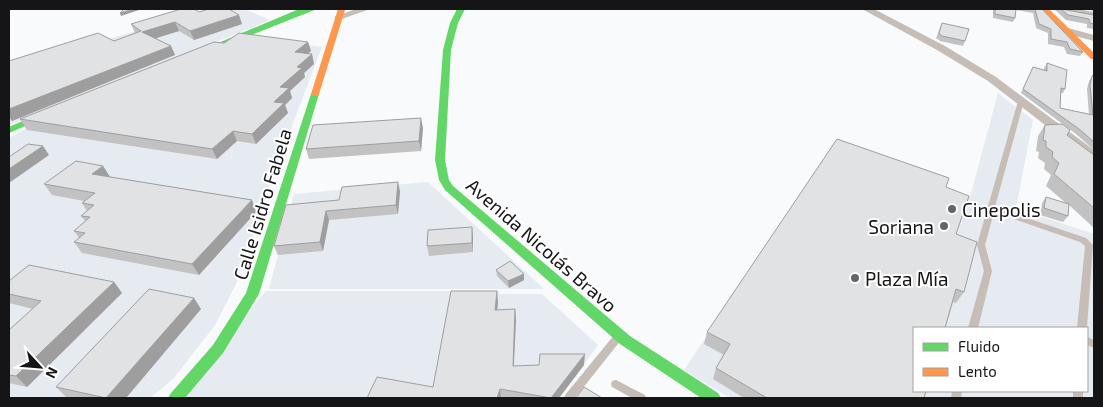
<svg xmlns="http://www.w3.org/2000/svg" width="1103" height="407" viewBox="0 0 1103 407" font-family="'Exo 2',sans-serif">
<rect width="100%" height="100%" fill="#f8fafc"/>
<g fill="#e6eaf1" fill-rule="evenodd">
<path d="M214 9H244L270 20 9 125V67Z"/>
<path d="M247 36 322 47 275 170 236 284 215 325 174 378 150 398H9V138L25 129Z"/>
<path d="M998 93 1033 120 1016 208 1094 234V398H730L684 370 832 148 970 197ZM914 328H1087V391H914Z"/>
<path d="M428 182 544 289H269L294 194Z"/>
<path d="M266 291H499V294H542L598 345 559 398H176Z"/>
</g>
<g fill="none" stroke-linecap="round" stroke-linejoin="round">
<g fill="#c7bdb7" fill-rule="evenodd">
<path d="M1021 99 1024 101 995 207 1086 238 1093 245 1087 328H1077L1085 246 1080 242 994 212 985 245 992 271 978 328H968L984 271 977 245 1018 101Z"/>
<path d="M618 333 621 334 623 337 621 340 575 398H564L565 395 615 334Z"/>
<path d="M1087 337 1094 340V348L1087 345Z"/>
<path d="M616 380 645 395 646 398H632L612 387 611 384 612 381Z"/>
<path d="M952 391H962L961 398H951Z"/>
<rect x="1073" y="391" width="10" height="7"/>
</g>
<g fill="#c7bdb7" fill-rule="evenodd">
<path d="M356 9H370L339 20 334 17Z"/>
<path d="M862 9H874L945 46 996 77 1094 150V160L1089 159 988 81 937 50Z"/>
<path d="M1058 9H1076L1094 12V18L1063 12Z"/>
<path d="M1068 28 1094 35V41L1064 33V29Z"/>
</g>
<g fill="#63d668" fill-rule="evenodd">
<path d="M299 9H317L199 56 192 54Z"/>
<path d="M457 9H465L458 23 451 50 445 160 449 180 453 186 630 336 718 393 721 398H701L620 344 445 190 439 180 435 160 443 50 450 23Z"/>
<path d="M315 91 319 94 259 294 223 353 185 398H168L171 393 213 345 246 293 311 94Z"/>
<path d="M50 109 53 110V114L9 133V127Z"/>
</g>
<g fill="#ff974d" fill-rule="evenodd">
<path d="M338 9 345 10 319 94 318 96H312L311 94Z"/>
<path d="M1041 9H1049L1094 53V59H1091Z"/>
</g>
</g>
<g fill="#c2c2c3">
<path d="M993 9H1042L1083 52 1080 56 1067 54 1064 47 1048 44V33L1036 28 1033 13 1016 10 1015 18 1013 22 993 18Z"/>
<path d="M1054 9H1064L1094 15V29L1087 28V24L1066 20Z"/>
<path d="M1085 9H1094V11Z"/>
<path d="M199 12 242 24 194 40 179 31 155 38 171 46 175 55 12 121 10 119H9V61L114 41 135 33 131 24Z"/>
<path d="M942 23 965 41 963 46 940 41 936 38Z"/>
<path d="M308 42 311 51 307 54H312L314 64 304 73 305 77 290 91 292 98 285 105 288 113 256 144 237 141 217 159 27 130 20 119 224 43Z"/>
<path d="M1047 63 1065 89 1063 93H1061L1060 108 1089 115 1087 89 1089 81 1094 74V150L1076 134 1021 93 1033 67 1044 70V68Z"/>
<path d="M1045 125 1067 135 1094 155V228L1069 205 1068 216 1063 222 1040 215 1042 203 1046 197 1067 204 1046 186 1051 175 1044 169 1045 163 1038 158 1039 152 1036 151 1038 136Z"/>
<path d="M423 128 421 151 309 159 306 149Z"/>
<path d="M103 166 110 177 252 200 256 212 199 275 82 253 74 242 79 238 74 231 85 221 81 216 87 211 82 203 84 201 52 195 44 184Z"/>
<path d="M946 187 956 234 964 292 956 303 953 302 924 398H744L713 379 716 368 724 355 704 344 707 332Z"/>
<path d="M400 191 398 214 329 220 323 251 278 255 274 246 339 200Z"/>
<path d="M473 236V252L429 256 427 246Z"/>
<path d="M496 270 524 274V280L509 288 497 276Z"/>
<path d="M9 281 114 282 122 293 27 387 9 383V330L33 309 9 303Z"/>
<path d="M498 302 497 310 515 309 516 320 514 366 584 365 559 398H367L433 387Z"/>
<path d="M201 309 126 398H67L56 387Z"/>
</g>
<g fill="#9e9e9f">
<path d="M134 9H142L121 16 120 13Z"/>
<path d="M239 15 242 24 194 40 190 31Z"/>
<path d="M175 22 179 31 147 41 142 32Z"/>
<path d="M308 42 311 51 298 62 295 52Z"/>
<path d="M171 46 175 55 12 121 9 116V109Z"/>
<path d="M312 54 314 64 304 73 305 77 290 91 292 98 285 105 288 113 256 144 252 134 274 102 280 87 297 67Z"/>
<path d="M421 118 423 128 421 151 419 141Z"/>
<path d="M233 131 237 141 217 159 212 149Z"/>
<path d="M43 146 49 155 9 183V169Z"/>
<path d="M103 166 110 177 92 174Z"/>
<path d="M398 182 400 191 398 214 396 205Z"/>
<path d="M252 200 256 212 199 275 192 264Z"/>
<path d="M326 211 329 220 323 251 320 242Z"/>
<path d="M472 227 473 236V252L472 243Z"/>
<path d="M524 274V280L509 288 508 281Z"/>
<path d="M114 282 122 293 27 387 16 376Z"/>
<path d="M497 291 498 302 496 321 495 310Z"/>
<path d="M194 298 201 309 126 398H106Z"/>
<path d="M515 309 516 320 513 377V366Z"/>
<path d="M585 354 584 365 559 398H551Z"/>
<path d="M500 389 501 398H497Z"/>
</g>
<g fill="#e1e2e3" stroke="#9e9e9f">
<path d="M124 9H134L120 13Z"/>
<path d="M181 9H194L199 12 209 9H229L239 15 190 31 175 22 142 32 171 46 9 109V61L98 33 114 41 141 31 131 24Z"/>
<path d="M995 9H1016L1015 18 995 14Z"/>
<path d="M1035 9H1042L1083 52 1070 49 1067 42 1051 39V29L1039 24Z"/>
<path d="M1061 9 1094 15V24L1090 23 1089 19 1068 15Z"/>
<path d="M942 23 969 29 965 41 942 36 939 33Z"/>
<path d="M239 33 308 42 295 52 312 54 297 67 302 68 280 87 289 88 274 102 284 103 252 134 233 131 212 149 20 119 214 42 224 43Z"/>
<path d="M1047 63 1067 70 1065 89 1061 88 1060 108 1093 115 1090 85 1092 76 1094 74V142L1079 129 1023 89 1033 67 1047 71Z"/>
<path d="M421 118 419 141 306 149 313 125Z"/>
<path d="M1062 124 1070 130 1067 135 1094 155V208L1054 174 1059 163 1052 157 1053 152 1046 147V141L1043 140 1045 125Z"/>
<path d="M837 139 949 178 946 187 969 196 956 234 977 242 964 292 956 289 945 328H914V391H926L924 398H767L716 368 730 344 707 332Z"/>
<path d="M28 144 43 146 9 169V157Z"/>
<path d="M76 161 103 166 92 174 252 200 192 264 74 242 85 233 74 231 90 217 81 216 94 205 82 203 95 193 44 184Z"/>
<path d="M398 182 396 205 326 211 320 242 274 246 286 205 339 200 342 187Z"/>
<path d="M1046 197 1069 204 1068 216 1044 208Z"/>
<path d="M472 227V243L427 246 428 230Z"/>
<path d="M510 261 524 274 508 281 496 270Z"/>
<path d="M29 265 114 282 16 376 9 375V330L41 301 9 294V281Z"/>
<path d="M149 289 194 298 106 398 56 387Z"/>
<path d="M451 291H497L495 310 515 309 513 366 539 365 540 354H585L551 398 500 389 497 398H367L377 377 433 387Z"/>
<path d="M584 387 602 398H576Z"/>
</g>
<g fill="#646567" stroke="#fff" stroke-width="2">
<circle cx="952" cy="209" r="5"/>
<circle cx="944" cy="226" r="5"/>
<circle cx="855" cy="278" r="5"/>
</g>
<g text-anchor="middle" dominant-baseline="central" stroke-width="4" stroke-linejoin="round" paint-order="stroke">
<g font-size="19" fill="#151517" stroke="#fff">
<text transform="translate(262 204) rotate(-73)">Calle Isidro Fabela</text>
<text transform="translate(542 245) rotate(41)">Avenida Nicolás Bravo</text>
</g>
<g font-size="19" fill="#151517" stroke="#fff" text-anchor="start">
<text x="962" y="209">Cinepolis</text>
<text x="934" y="226" text-anchor="end">Soriana</text>
<text x="865" y="278">Plaza Mía</text>
</g>
</g>
<rect width="1103" height="407" fill="none" stroke="#151517" stroke-width="20"/>
<rect x="913" y="327" width="175" height="65" fill="#ffffff" stroke="#a1a1a2"/>
<rect x="923" y="343" width="25" height="8" fill="#63d668" stroke="#a1a1a2"/>
<text x="958" y="352" font-size="15" fill="#151517">Fluido</text>
<rect x="923" y="368" width="25" height="8" fill="#ff974d" stroke="#a1a1a2"/>
<text x="958" y="377" font-size="15" fill="#151517">Lento</text>
<g transform="translate(40 367) rotate(116)" stroke="#ffffff" stroke-width="4" paint-order="stroke">
<path d="M0-4L9 19L0 12L-9 19Z" fill="#151517"/>
<text y="-8" font-size="14" font-weight="bold" text-anchor="middle" fill="#151517">N</text>
</g>
</svg>
